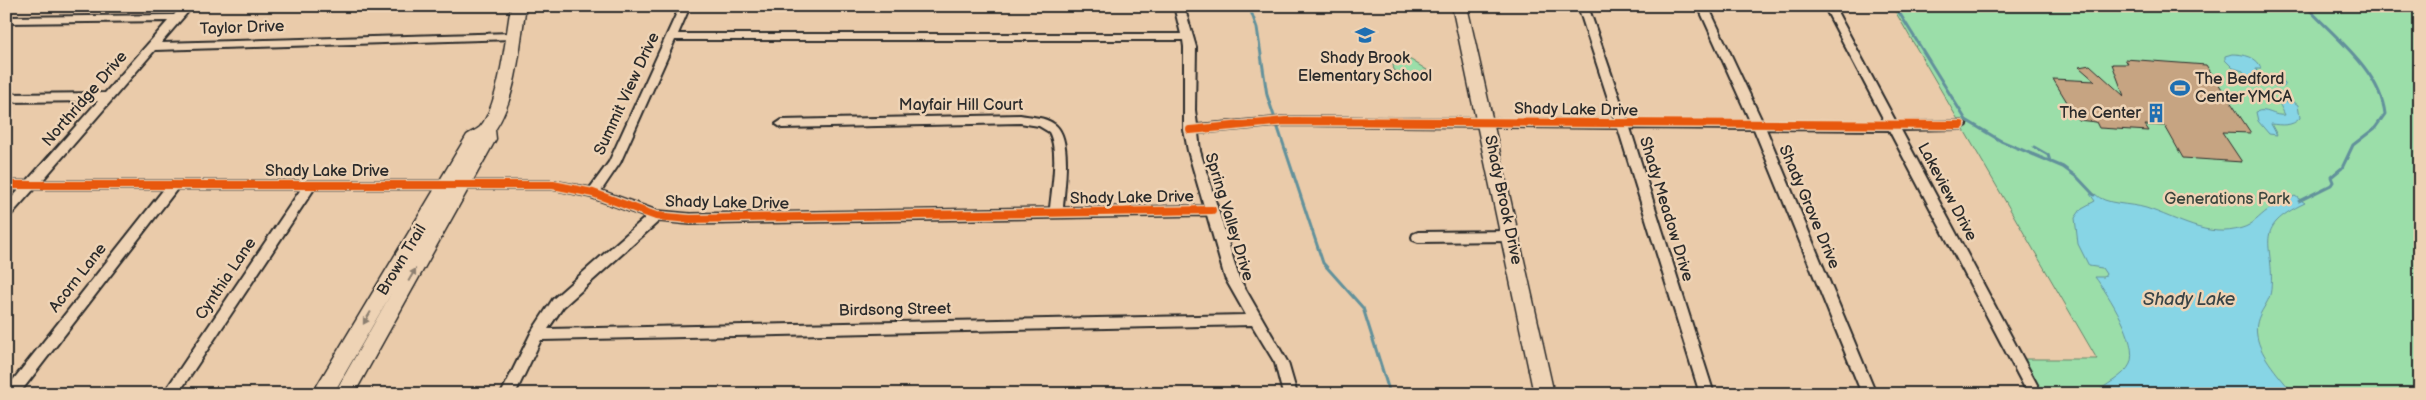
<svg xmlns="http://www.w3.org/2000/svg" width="2426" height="400" viewBox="0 0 2426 400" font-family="'Balsamiq Sans',sans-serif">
<rect width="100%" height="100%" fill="#eacbaa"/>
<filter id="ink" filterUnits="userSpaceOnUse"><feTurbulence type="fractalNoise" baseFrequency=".02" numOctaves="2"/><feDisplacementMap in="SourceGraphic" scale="10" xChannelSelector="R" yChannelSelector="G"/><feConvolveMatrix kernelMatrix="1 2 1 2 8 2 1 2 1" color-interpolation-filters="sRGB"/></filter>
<g filter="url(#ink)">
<g fill="#9bdea9" stroke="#63846a">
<path d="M1892 6H2420V394H2035L2017 359H2097Z"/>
<path d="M1392 60H1411L1427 70C1417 76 1404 77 1394 70Z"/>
</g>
<g fill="#87d5e5" stroke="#62919b">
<path d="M2232 54C2243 54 2259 57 2261 69H2256L2257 72 2266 76 2280 77 2285 86 2276 87 2269 82 2248 81 2243 71 2233 68 2225 60V56Z"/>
<path d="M2288 98 2298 105 2300 118C2292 127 2281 125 2271 124L2277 135 2269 134 2258 121 2256 112C2266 107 2274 117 2285 115L2280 105 2282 101 2288 102Z"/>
<path d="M2090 194H2095C2105 205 2130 203 2146 208 2177 218 2208 239 2242 228 2253 225 2259 216 2268 210 2276 205 2286 200 2295 196L2305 203C2250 229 2275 243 2271 289 2270 306 2253 314 2257 336 2260 356 2281 378 2294 394H2095C2105 384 2124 377 2130 364 2139 342 2108 294 2095 277H2104L2106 274 2102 268 2089 266 2078 244 2075 218 2082 208 2095 201Z"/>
</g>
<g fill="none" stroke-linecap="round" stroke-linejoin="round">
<g stroke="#62919b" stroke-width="3">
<path d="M1249 6 1257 28 1267 95 1323 263 1363 308 1390 394"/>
<path d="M1895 6 1966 120 2001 141 2063 167 2078 178 2094 195"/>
<path d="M2034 147 2048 155 2050 161"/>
<path d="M2299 201 2331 185 2333 182 2331 177 2342 168 2353 145 2375 128 2385 114C2380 70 2334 37 2306 6"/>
</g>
</g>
<path fill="#c6a482" stroke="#2b2b2b" d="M2125 59 2206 65 2251 133 2222 132 2242 162 2183 158 2165 126 2145 125 2149 131 2099 128 2096 122 2078 120 2053 79 2095 81 2079 67 2090 65 2124 96 2112 64H2128Z"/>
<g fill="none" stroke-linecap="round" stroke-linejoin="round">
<defs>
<g id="street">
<path d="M182 6H193L161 43 513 33 518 36 513 39 155 50 42 181H553L590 188 609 162 680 6H690L678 34H1181L1174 6H1184L1196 47 1195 110 1197 125 1285 117 1615 120 1578 6H1588L1627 120 1750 121 1698 6H1708L1762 121 1885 122 1824 6H1834L1896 122 1961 121 1967 125 1961 129 1901 130 2042 394H2028L1889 130 1766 129 1876 394H1862L1754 129 1630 128 1714 394H1700L1618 128 1285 125 1198 133 1200 151 1239 278 1288 363 1297 394H1283L1275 363 1252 325 541 340 515 394H501L532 331 553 299 646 217 591 197 553 189H314L178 394H163L301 189H177L19 394H6V389L164 189H34L10 216 6 218V204L20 189H6V181H27L98 101 6 102V94L105 93 168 21 6 23V17L174 15ZM675 40H1183L1184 47V130L1188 151 1204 206 1063 208C1064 188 1073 137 1054 124 1045 117 1031 117 1020 115L782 120 776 124 782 128 1020 123 1039 126 1049 132C1059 150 1052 188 1050 208L690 214 657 211 601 191 620 163ZM1207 215 1225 278 1246 315 548 329 563 307 659 221 690 224Z"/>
<path d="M1511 231 1516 233 1517 236 1516 239 1511 241 1418 242 1413 240 1412 237 1413 234 1418 232Z"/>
</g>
<g id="secondary">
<path d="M511 6H526C519 47 518 95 495 130L496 139 354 394H334L392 292 333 394H312L467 135C471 132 477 130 480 127 499 106 506 35 511 6Z"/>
<path d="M1452 6H1467L1554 394H1534Z"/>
</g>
</defs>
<use href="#street" stroke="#2b2b2b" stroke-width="4"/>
<use href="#secondary" stroke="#2b2b2b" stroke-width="3"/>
<use href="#street" fill="#eed3b5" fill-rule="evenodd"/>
<use href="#secondary" fill="#eed3b5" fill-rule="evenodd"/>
<defs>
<g id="cycleway">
<path d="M1190 130 1285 121 1961 125"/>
<path d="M6 185H553L593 193 656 216 690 219 1212 210"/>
</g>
</defs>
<use href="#cycleway" stroke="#eed3b5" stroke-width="11"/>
<use href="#cycleway" stroke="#e8590c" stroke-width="8"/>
</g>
<defs><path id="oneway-solid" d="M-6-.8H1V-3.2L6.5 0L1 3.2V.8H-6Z" transform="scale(1.25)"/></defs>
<g fill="#8c7f70">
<use href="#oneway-solid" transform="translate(412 275) rotate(-60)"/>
<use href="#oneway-solid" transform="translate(367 318) rotate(121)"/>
</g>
</g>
<defs>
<symbol id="school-bare" viewBox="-9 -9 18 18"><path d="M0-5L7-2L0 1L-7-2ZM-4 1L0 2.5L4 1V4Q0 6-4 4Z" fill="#1f6fb2" stroke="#eed3b5" stroke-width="2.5" paint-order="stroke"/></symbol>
<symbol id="stadium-bare" viewBox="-9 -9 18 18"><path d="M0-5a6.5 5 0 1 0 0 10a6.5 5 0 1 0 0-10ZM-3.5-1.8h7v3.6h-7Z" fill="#1f6fb2" stroke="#eed3b5" stroke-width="2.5" paint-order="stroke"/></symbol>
<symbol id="building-bare" viewBox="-9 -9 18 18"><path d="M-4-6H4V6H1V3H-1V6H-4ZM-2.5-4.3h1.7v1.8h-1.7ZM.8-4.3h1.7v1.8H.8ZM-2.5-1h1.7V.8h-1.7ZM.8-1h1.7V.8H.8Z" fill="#1f6fb2" stroke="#eed3b5" stroke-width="2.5" paint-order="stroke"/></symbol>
</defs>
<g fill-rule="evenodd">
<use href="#school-bare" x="1351" y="21" width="28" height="28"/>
<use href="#stadium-bare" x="2166" y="74" width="28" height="28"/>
<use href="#building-bare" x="2142" y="99" width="28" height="28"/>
</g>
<g text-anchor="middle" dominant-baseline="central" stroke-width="5" stroke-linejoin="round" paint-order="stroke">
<g font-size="16" fill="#2b2b2b" stroke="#eed3b5">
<text transform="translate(242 28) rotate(-2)">Taylor Drive</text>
<text transform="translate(627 94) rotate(-65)">Summit View Drive</text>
<text transform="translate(85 99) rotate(-49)">Northridge Drive</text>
<text x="961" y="105">Mayfair Hill Court</text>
<text transform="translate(1576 110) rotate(1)">Shady Lake Drive</text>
<text x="327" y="171">Shady Lake Drive</text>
<text transform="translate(1947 192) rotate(62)">Lakeview Drive</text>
<text transform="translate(1132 198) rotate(-1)">Shady Lake Drive</text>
<text transform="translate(1503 200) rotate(78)">Shady Brook Drive</text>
<text transform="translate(727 203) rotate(1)">Shady Lake Drive</text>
<text transform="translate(1809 207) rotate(67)">Shady Grove Drive</text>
<text transform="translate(1666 209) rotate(73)">Shady Meadow Drive</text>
<text transform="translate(1229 217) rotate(73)">Spring Valley Drive</text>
<text transform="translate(402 260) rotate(-59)">Brown Trail</text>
<text transform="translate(78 278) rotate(-52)">Acorn Lane</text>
<text transform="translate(226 279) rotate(-56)">Cynthia Lane</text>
<text transform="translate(895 310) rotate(-1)">Birdsong Street</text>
</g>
<g font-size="16" fill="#2b2b2b" stroke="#eed3b5">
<text x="1365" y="58">Shady Brook<tspan x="1365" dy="18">Elementary School</tspan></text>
<text x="2195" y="79" text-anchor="start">The Bedford<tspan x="2195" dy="18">Center YMCA</tspan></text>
<text x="2141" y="113" text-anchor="end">The Center</text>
</g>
<g font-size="16" fill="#3c463e" stroke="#eed3b5">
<text x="2227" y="199">Generations Park</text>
</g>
<g font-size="18" font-style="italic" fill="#394447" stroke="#eed3b5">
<text x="2189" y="299">Shady Lake</text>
</g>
</g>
<rect width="2426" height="400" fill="none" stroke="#eed3b5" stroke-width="25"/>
<rect x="12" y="12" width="2401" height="375" fill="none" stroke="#2b2b2b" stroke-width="2" filter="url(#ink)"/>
</svg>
